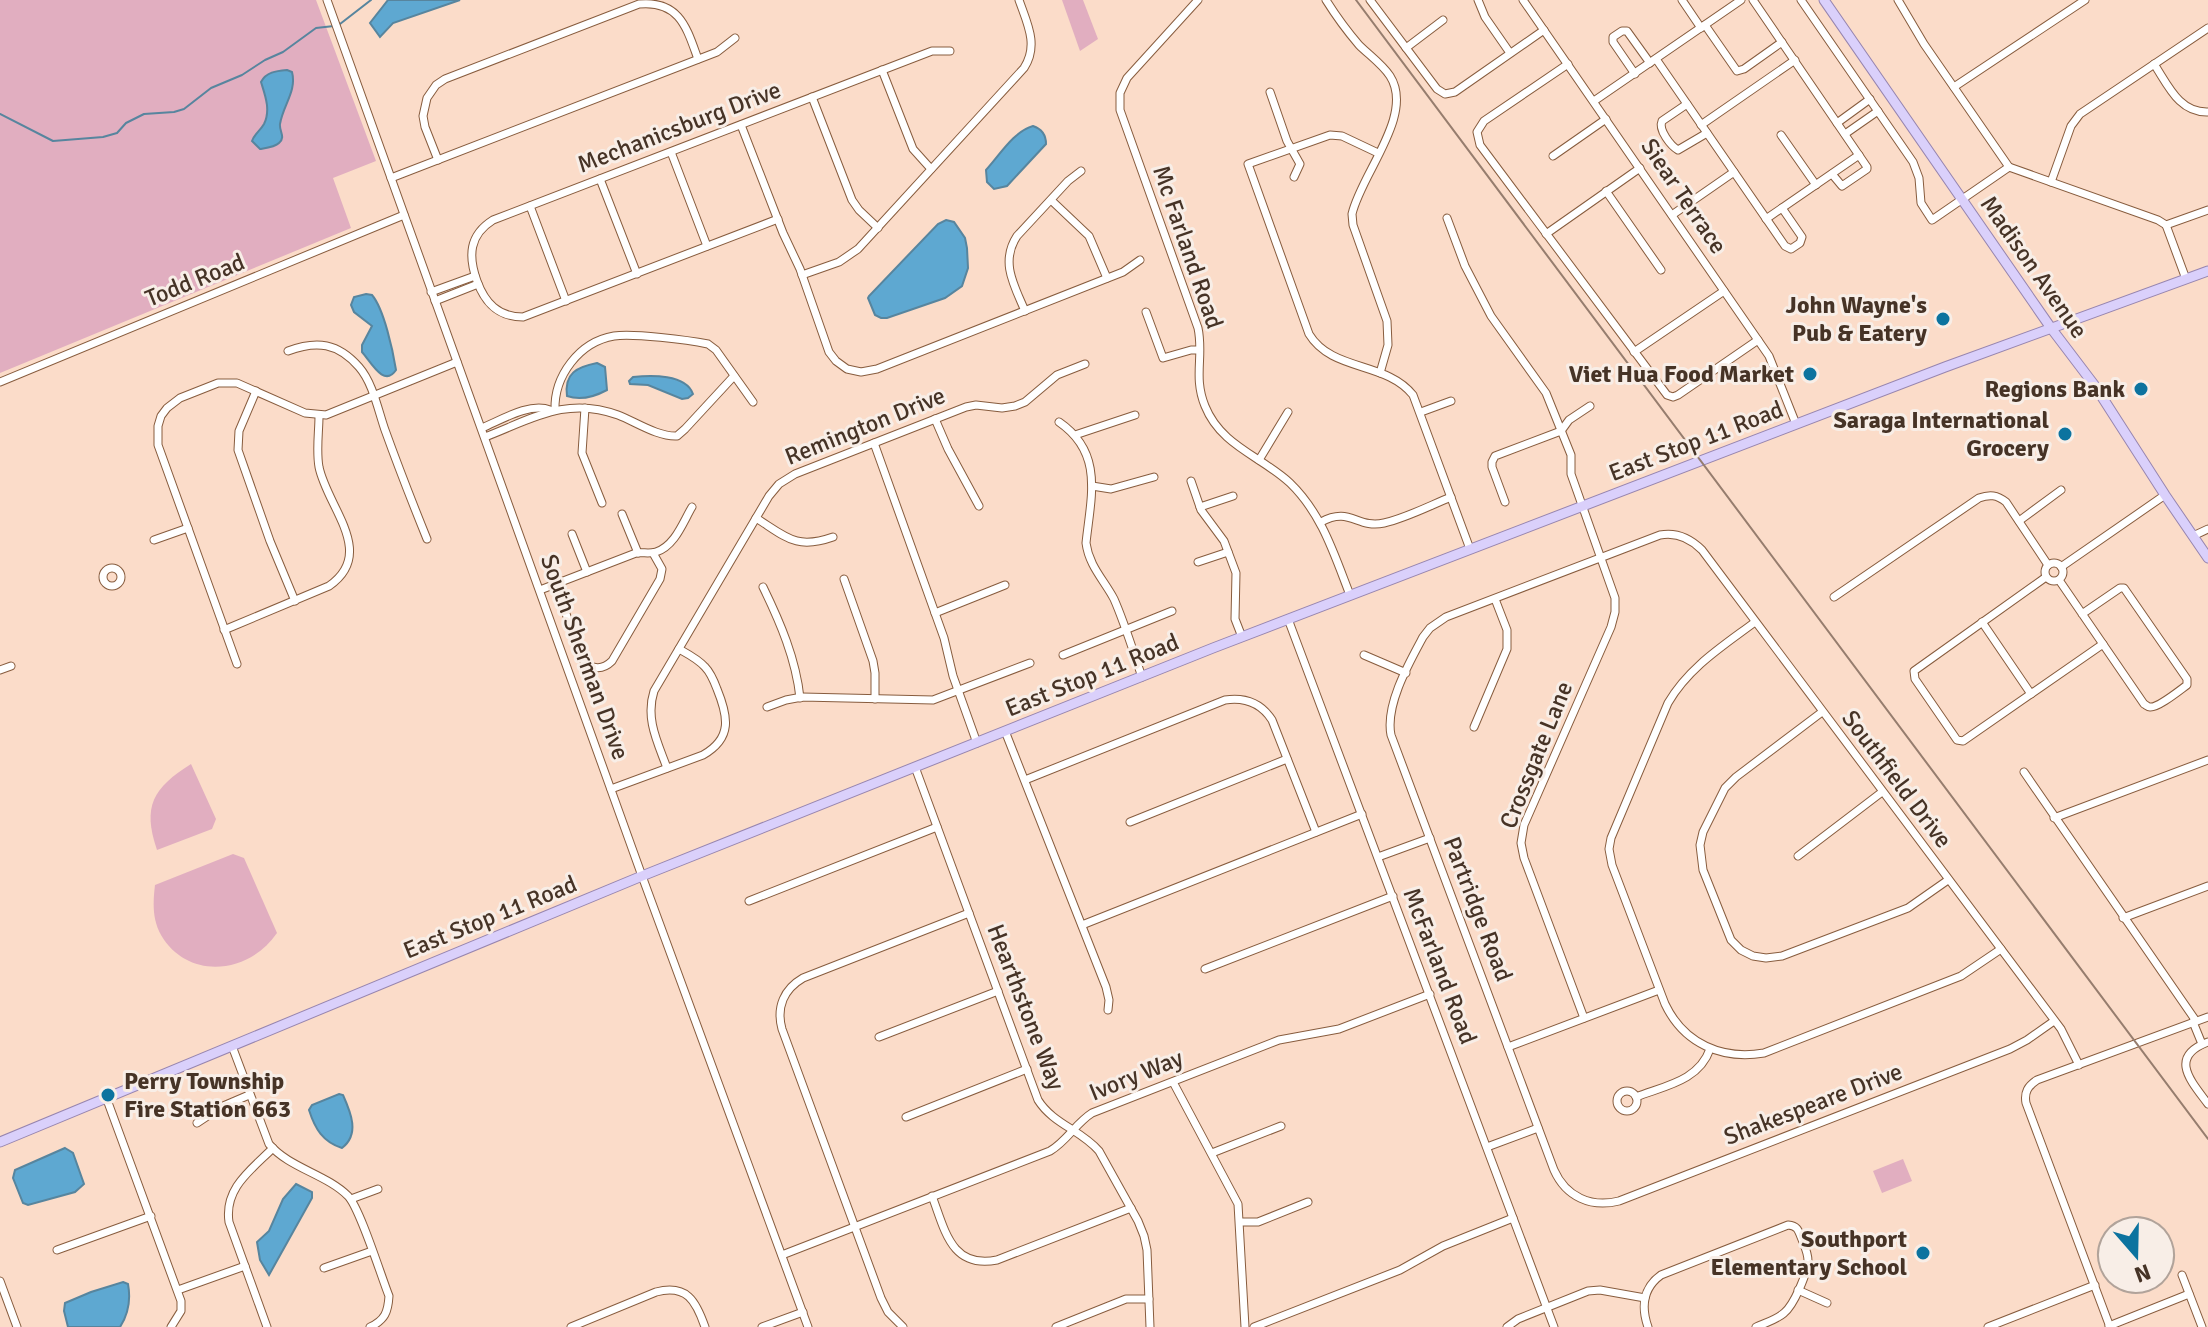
<svg xmlns="http://www.w3.org/2000/svg" width="2208" height="1327" viewBox="0 0 2208 1327" font-family="Signika,sans-serif">
<rect width="100%" height="100%" fill="#fbdcc9"/>
<g fill="#e1aec0">
<path d="M0 0H316L376 161 333 178 351 228 0 373Z"/>
<path d="M1062 0H1083L1098 39 1080 51Z"/>
<path d="M191 764 216 819 212 829 157 850C142 806 153 788 191 764Z"/>
<path d="M233 854 244 858 277 933C249 974 188 981 161 935 152 919 153 902 155 885Z"/>
<path d="M1903 1159 1912 1181 1882 1193 1873 1171Z"/>
</g>
<g fill="#5ea8d1" stroke="#57859e" stroke-width="2">
<path d="M388 0H460L393 23 380 37 370 23Z"/>
<path d="M287 70 292 72C297 91 283 105 280 124 279 131 286 137 279 143 275 147 266 148 260 149L252 141C255 133 260 131 264 124 271 110 265 95 261 82 266 72 276 71 287 70Z"/>
<path d="M1033 126C1042 129 1046 135 1046 144L1007 186 994 189 987 182 986 170C999 156 1014 131 1033 126Z"/>
<path d="M946 220 954 222 965 238 967 248 968 268 962 286 945 298 887 318H881L875 315 868 298 869 296 938 224Z"/>
<path d="M366 294 372 295C384 309 393 351 396 370 384 388 371 362 362 352V345L372 326 354 312 351 305 354 297Z"/>
<path d="M597 363 605 367 607 390C594 397 581 401 567 396 564 373 577 367 597 363Z"/>
<path d="M633 377C651 375 686 374 693 394L688 398 682 399 648 385 630 384 629 381Z"/>
<path d="M339 1094 343 1095C351 1113 360 1134 342 1148 323 1142 315 1129 309 1110L312 1105Z"/>
<path d="M65 1148 73 1153 84 1184 75 1192 28 1205 23 1203 13 1178 15 1170Z"/>
<path d="M296 1184 312 1192V1198L269 1275 260 1260 257 1242 269 1231 283 1199Z"/>
<path d="M123 1282 128 1284C131 1300 129 1313 120 1327H68L64 1311 65 1303 91 1292Z"/>
</g>
<g fill="none" stroke-linecap="round" stroke-linejoin="round">
<g stroke="#57859e" stroke-width="2">
<path d="M340 24 371 0"/>
<path d="M0 114 53 141 103 137 117 133 126 123 144 114 174 112 184 109 211 88 242 75 265 60 283 52 316 28 334 26"/>
</g>
<defs>
<g id="minor">
<path d="M327 0 642 876 808 1327"/>
<path d="M1198 0 1127 78 1120 93V110L1198 328C1204 356 1193 377 1205 406 1221 446 1261 456 1290 483 1322 514 1334 554 1350 595"/>
<path d="M1326 0C1336 16 1347 31 1359 45 1369 55 1382 64 1390 76 1415 115 1361 174 1352 214L1353 225 1387 321 1388 345 1380 373"/>
<path d="M1370 0 1437 89 1445 94 1455 92 1544 30"/>
<path d="M1478 0 1485 17 1510 53"/>
<path d="M1523 0 1769 356 1796 424"/>
<path d="M1682 0 1701 28"/>
<path d="M1753 0 1867 167V169L1842 186 1832 174"/>
<path d="M1801 0 1913 162 1919 178 1921 203 1932 220 2009 167 2158 220 2166 225 2208 210"/>
<path d="M1898 0 1924 44 2009 167"/>
<path d="M1705 25 1737 71 1744 69 1782 42"/>
<path d="M1406 48 1443 20"/>
<path d="M1656 59 1785 246 1791 249 1800 243 1802 237 1782 208"/>
<path d="M1568 64 1484 121 1477 132 1480 145 1667 395 1673 397 1678 395 1758 340"/>
<path d="M2154 64C2168 85 2179 113 2208 112"/>
<path d="M882 70 913 149 931 169"/>
<path d="M1635 74 1613 42V37L1622 31H1627L1650 63"/>
<path d="M1954 87 2085 0"/>
<path d="M1270 92 1287 141 1300 164 1294 177"/>
<path d="M812 97 852 200 859 210 878 228"/>
<path d="M1594 101 1741 0"/>
<path d="M1687 104 1662 121C1658 130 1671 146 1678 150L1707 133"/>
<path d="M1837 123 1870 99"/>
<path d="M741 125 783 233 800 269 829 352 836 361 847 369 861 372 877 369 1123 272 1140 260"/>
<path d="M1701 125 1795 60"/>
<path d="M1845 134 1878 111"/>
<path d="M1781 135 1816 185"/>
<path d="M671 152 707 246"/>
<path d="M1378 153 1342 136 1330 135 1248 164 1309 334C1332 372 1386 361 1413 395L1470 549"/>
<path d="M1553 156 1606 119"/>
<path d="M438 160 425 127 423 116 427 98 436 85 445 79 639 4C680 0 687 29 698 59"/>
<path d="M391 178 717 52 735 38"/>
<path d="M600 179 637 274"/>
<path d="M2051 182 2071 126 2080 114 2208 28"/>
<path d="M1606 191 1661 270"/>
<path d="M1051 200 1089 236 1107 278"/>
<path d="M530 206 566 301"/>
<path d="M1672 215 1734 172"/>
<path d="M1447 218 1465 266 1491 316 1546 393 1571 455V474L1615 598V612L1611 627 1524 825 1521 843 1524 858 1584 1018"/>
<path d="M778 219 523 317C498 317 485 303 477 281 468 256 469 235 493 220L932 51H950"/>
<path d="M1766 219 1859 155"/>
<path d="M2166 225 2186 279"/>
<path d="M1546 234 1640 168"/>
<path d="M802 275 839 262 858 249 1024 68C1039 45 1027 23 1019 0"/>
<path d="M431 292 475 276"/>
<path d="M435 301 478 284"/>
<path d="M1025 311C1014 285 1000 262 1017 236L1068 181 1081 171"/>
<path d="M1146 312 1163 358 1191 350H1199"/>
<path d="M288 351C317 340 338 343 359 367 373 383 378 410 385 430 398 466 412 502 427 539"/>
<path d="M1634 352 1724 291"/>
<path d="M0 382 404 215"/>
<path d="M256 391 239 431 238 450 270 541 295 601"/>
<path d="M585 408 582 453 602 503"/>
<path d="M555 410C554 376 579 342 614 336 633 333 688 340 708 344L716 350 753 402"/>
<path d="M1421 412 1451 401"/>
<path d="M935 419 948 449 979 506"/>
<path d="M1059 422C1104 453 1091 496 1086 543 1089 566 1104 580 1114 599 1125 624 1133 651 1142 677"/>
<path d="M482 428C501 420 530 402 550 410"/>
<path d="M1075 435 1135 415"/>
<path d="M485 437C532 419 566 396 618 415 636 422 658 437 677 436L685 429 734 376"/>
<path d="M874 443 944 638 953 676 977 743"/>
<path d="M1259 460 1288 412"/>
<path d="M1191 481 1201 510 1224 541 1236 573 1235 619 1242 637"/>
<path d="M1092 486 1111 489 1154 477"/>
<path d="M1505 502 1492 467V462L1495 456 1561 431 1569 420 1590 406"/>
<path d="M1200 507 1233 496"/>
<path d="M622 514 638 553"/>
<path d="M756 518C786 537 796 550 833 537"/>
<path d="M2019 521 2061 490"/>
<path d="M1321 522C1350 506 1357 529 1384 523 1406 518 1429 506 1451 497"/>
<path d="M572 534 587 572"/>
<path d="M2193 536 2208 529"/>
<path d="M154 540 188 528"/>
<path d="M1198 562 1228 552"/>
<circle cx="2054" cy="572" r="9"/>
<path d="M2061 567 2165 495"/>
<circle cx="112" cy="577" r="9"/>
<path d="M2046 577 1914 671 1915 679 1957 740 1963 741 2103 644"/>
<path d="M844 579 873 661 875 673V699"/>
<path d="M2059 580 2144 704C2146 705 2148 707 2150 707 2158 708 2180 690 2187 685V679L2124 588H2120L2082 614"/>
<path d="M555 584 583 660C592 670 603 670 612 661L660 579 662 569 653 553"/>
<path d="M763 587C780 622 796 659 800 698"/>
<path d="M540 590 636 553C642 552 650 554 656 552 675 546 683 522 692 507"/>
<path d="M1834 597 1979 498C1990 494 1997 495 2006 502L2048 565"/>
<path d="M935 613 1005 585"/>
<path d="M1288 619 1554 1327"/>
<path d="M1755 622C1723 646 1689 667 1668 703L1611 838 1609 849 1612 865 1665 1004C1684 1044 1722 1060 1764 1053L1961 976 2001 949"/>
<path d="M1982 622 2031 694"/>
<path d="M224 630 329 586C377 553 327 507 319 467 316 450 319 432 319 416"/>
<path d="M1063 655 1172 611"/>
<path d="M1364 655 1406 673"/>
<path d="M237 664 158 445V426L161 416 167 408 180 398 218 383H237L305 413 326 415 457 362"/>
<path d="M0 670 11 666"/>
<path d="M767 707 786 700 802 697 933 700 1030 663"/>
<path d="M1822 712 1736 777 1725 788 1703 832 1700 845 1703 870 1731 940 1741 950 1753 956 1766 958 1782 956 1908 908 1948 880"/>
<path d="M1474 727 1507 649V630L1495 599"/>
<path d="M1005 731 1106 987 1109 1000 1108 1010"/>
<path d="M915 767 1038 1100C1053 1124 1081 1130 1099 1151L1138 1221 1144 1236 1147 1250 1150 1327"/>
<path d="M667 768C658 743 645 719 654 691L769 496 779 484 795 474 966 407 976 405 1002 408 1015 406 1025 402 1057 375 1085 364"/>
<path d="M2024 772 2196 1021"/>
<path d="M1025 780 1225 700C1245 697 1261 703 1272 720L1316 832"/>
<path d="M611 789 703 755C733 738 728 716 717 689 714 681 711 673 705 667 698 659 688 654 679 649"/>
<path d="M2054 818 2208 760"/>
<path d="M1130 822 1287 759"/>
<path d="M1798 856 1882 792"/>
<path d="M1378 857 1430 838"/>
<path d="M749 901 937 827"/>
<path d="M2123 918 2208 886"/>
<path d="M1082 925 1362 814"/>
<path d="M1205 969 1393 896"/>
<path d="M2054 1021 2027 1040 2010 1049 1619 1201C1591 1208 1566 1197 1554 1170L1391 735C1385 705 1409 663 1423 637L1430 628 1446 617 1660 535C1676 532 1690 538 1702 550L2061 1029 2079 1065"/>
<path d="M2193 1022 2202 1044"/>
<path d="M879 1037 998 991"/>
<path d="M2208 1042C2168 1057 2191 1081 2208 1104"/>
<path d="M232 1046 269 1144C289 1168 326 1174 348 1196 360 1208 381 1276 389 1296 388 1312 385 1320 370 1327"/>
<path d="M1508 1047 1659 990"/>
<path d="M1173 1082 1238 1204 1245 1327"/>
<circle cx="1627" cy="1101" r="10"/>
<path d="M106 1097 181 1301V1311L171 1327"/>
<path d="M1636 1097C1664 1086 1699 1081 1710 1049"/>
<path d="M906 1117 1027 1069"/>
<path d="M197 1123 221 1107 249 1095"/>
<path d="M1487 1147 1538 1128"/>
<path d="M1212 1153 1281 1126"/>
<path d="M932 1196C945 1230 951 1269 997 1260L1131 1208"/>
<path d="M351 1199 378 1189"/>
<path d="M1240 1222H1258L1308 1202"/>
<path d="M57 1250 151 1216"/>
<path d="M782 1255 1050 1151C1067 1141 1076 1123 1092 1113L1279 1040 1339 1029 1430 994"/>
<path d="M324 1268 372 1251"/>
<path d="M2182 1275 2202 1327"/>
<path d="M0 1281 17 1327"/>
<path d="M178 1290 245 1266"/>
<path d="M1798 1290 1827 1303"/>
<path d="M2109 1326 2189 1294"/>
<path d="M267 1327 229 1222C224 1188 251 1170 273 1148"/>
<path d="M571 1327 656 1292C687 1284 696 1301 705 1327"/>
<path d="M762 1327 803 1312"/>
<path d="M903 1327 888 1312 881 1298 782 1029C776 1007 784 989 803 978L969 913"/>
<path d="M1056 1327 1126 1299H1149"/>
<path d="M1254 1327 1400 1270 1443 1246 1513 1218"/>
<path d="M1507 1327 1518 1319 1588 1291 1600 1290 1645 1298"/>
<path d="M1648 1327C1641 1307 1643 1288 1661 1275L1788 1225C1797 1226 1798 1229 1801 1237 1804 1245 1808 1252 1808 1261 1807 1274 1794 1305 1784 1313 1776 1320 1765 1323 1756 1327"/>
<path d="M1988 1327 2095 1285"/>
<path d="M2110 1327 2026 1103C2024 1092 2028 1086 2037 1080L2208 1017"/>
</g>
<g id="major">
<path d="M1824 0 2051 328 2095 386 2165 495 2208 558"/>
<path d="M0 1142 642 876 1213 648 1945 367 2208 271"/>
</g>
</defs>
<use href="#minor" stroke="#875c3e" stroke-width="9"/>
<use href="#major" stroke="#9785af" stroke-width="11"/>
<use href="#minor" stroke="#fff" stroke-width="7"/>
<use href="#major" stroke="#dad0fb" stroke-width="9"/>
<path stroke="#967d6e" stroke-width="2" d="M1356 0 2208 1139"/>
</g>
<g fill="#0c739f" stroke="#f8eee7" stroke-width="3">
<circle cx="1943" cy="319" r="8"/>
<circle cx="1810" cy="374" r="8"/>
<circle cx="2141" cy="389" r="8"/>
<circle cx="2065" cy="434" r="8"/>
<circle cx="108" cy="1095" r="8"/>
<circle cx="1923" cy="1253" r="8"/>
</g>
<g text-anchor="middle" dominant-baseline="central" stroke-width="6" stroke-linejoin="round" paint-order="stroke">
<g font-size="24" fill="#463326" stroke="#f8eee7">
<text transform="translate(679 127) rotate(-21)">Mechanicsburg Drive</text>
<text transform="translate(1684 196) rotate(56)">Siear Terrace</text>
<text transform="translate(1188 247) rotate(71)">Mc Farland Road</text>
<text transform="translate(2034 267) rotate(55)">Madison Avenue</text>
<text transform="translate(195 280) rotate(-22)">Todd Road</text>
<text transform="translate(865 426) rotate(-22)">Remington Drive</text>
<text transform="translate(1696 441) rotate(-21)">East Stop 11 Road</text>
<text transform="translate(585 657) rotate(70)">South Sherman Drive</text>
<text transform="translate(1092 675) rotate(-22)">East Stop 11 Road</text>
<text transform="translate(1536 755) rotate(-68)">Crossgate Lane</text>
<text transform="translate(1897 779) rotate(53)">Southfield Drive</text>
<text transform="translate(1478 909) rotate(69)">Partridge Road</text>
<text transform="translate(490 917) rotate(-22)">East Stop 11 Road</text>
<text transform="translate(1440 966) rotate(69)">McFarland Road</text>
<text transform="translate(1026 1007) rotate(69)">Hearthstone Way</text>
<text transform="translate(1136 1075) rotate(-22)">Ivory Way</text>
<text transform="translate(1813 1104) rotate(-21)">Shakespeare Drive</text>
</g>
<g font-size="24" font-weight="bold" fill="#463326" stroke="#f8eee7" text-anchor="end">
<text x="1927" y="305">John Wayne's<tspan x="1927" dy="28">Pub &amp; Eatery</tspan></text>
<text x="1794" y="374">Viet Hua Food Market</text>
<text x="2125" y="389">Regions Bank</text>
<text x="2049" y="420">Saraga International<tspan x="2049" dy="28">Grocery</tspan></text>
<text x="124" y="1081" text-anchor="start">Perry Township<tspan x="124" dy="28">Fire Station 663</tspan></text>
<text x="1907" y="1239">Southport<tspan x="1907" dy="28">Elementary School</tspan></text>
</g>
</g>
<g transform="translate(2136 1255) rotate(160)"><circle r="38" fill="#f8eee7" stroke="#b1a39a" stroke-width="2"/>
<path d="M0-6L14 30L0 20L-14 30Z" fill="#0c739f"/>
<text y="-12" font-size="22" font-weight="bold" text-anchor="middle" fill="#463326">N</text>
</g>
</svg>
